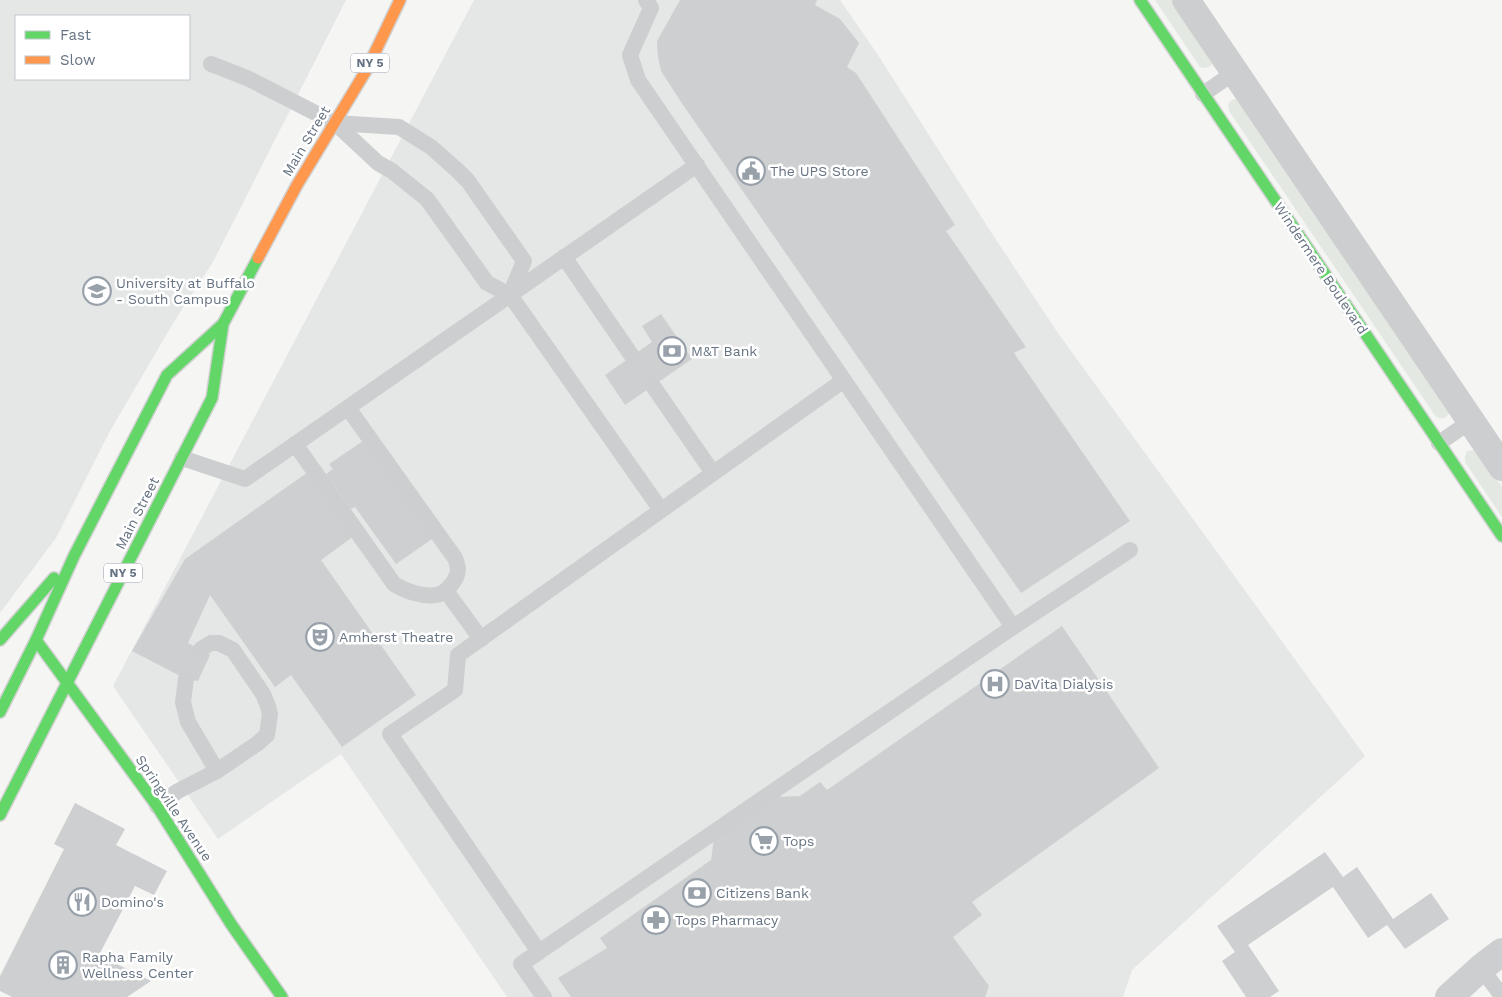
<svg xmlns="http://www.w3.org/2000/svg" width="1502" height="997" viewBox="0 0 1502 997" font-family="'Work Sans',sans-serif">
<rect width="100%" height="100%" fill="#f5f5f4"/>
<g fill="#e5e7e6" fill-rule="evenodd">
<path d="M0 0H346L213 262 175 320 110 431 56 538 0 613ZM16 16H189V79H16Z"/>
<path d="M474 0H840L876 52 989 229 1058 333 1365 756 1132 970 1123 997H507L341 754 218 839 113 686Z"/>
</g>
<g fill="#e4e8e2">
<path d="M1155 0H1174L1213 63C1209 68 1206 69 1200 67Z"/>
<path d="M1237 98 1448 409 1449 414C1444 419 1442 419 1436 417L1229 111 1228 104 1232 100Z"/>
<path d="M1474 450 1479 453 1502 487V517L1465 462V456L1467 451Z"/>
</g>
<g fill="#cecfd0">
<path d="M680 0H817L815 5 840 19 859 43 847 67 856 73 955 225 946 231 1026 347 1014 353 1130 521 1021 593 681 102 661 71 658 57 657 41Z"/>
<path d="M661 314 692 359 625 405 605 375 652 342 642 326Z"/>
<path d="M363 441 432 539 396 564 355 507 351 509 326 474 333 469 329 464Z"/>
<path d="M308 472 354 536 321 560 416 695 342 747 291 675 275 687 210 595 188 643 210 655 198 681 186 679 132 651 185 559Z"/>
<path d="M1062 626 1159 768 972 902 982 915 953 937 989 986 985 997H571L558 978 607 948 600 938 711 860 714 838 776 797 800 796 820 782 827 790Z"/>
<path d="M75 803 125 829 116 845 167 871 154 895 135 886 99 955 151 981 127 997H12L0 991V976L64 849 54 844Z"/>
<path d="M1325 852 1343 877 1357 867 1393 919 1431 893 1449 919 1405 949 1387 925 1368 938 1333 887 1248 945 1279 991 1270 997H1246L1222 961 1235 952 1217 926Z"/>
</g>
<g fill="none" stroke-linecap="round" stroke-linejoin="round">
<defs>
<g id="fast">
<path d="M1140 0 1502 536"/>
<path d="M0 640 54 578"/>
<path d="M36 640 157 806 231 924 282 997"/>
<path d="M0 712 36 640 74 556 167 375 223 324"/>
<path d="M0 815 212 398 223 324 258 258"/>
</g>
<path id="slow" d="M258 258 297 185 367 69 400 0"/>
</defs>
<use href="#fast" stroke="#d1d1d2" stroke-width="14"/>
<use href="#slow" stroke="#d1d1d2" stroke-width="14"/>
<g stroke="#cdcecf" stroke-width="16">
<path d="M646 0 651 8 630 55 638 80 1013 627 539 952 390 734 455 690 458 655 844 380"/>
<path d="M211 64 247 78 335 123 378 163 392 171 427 199 487 283 510 295 661 510"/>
<path d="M1203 94 1235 72"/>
<path d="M335 123 399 127 431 147 457 170 468 181 524 261 510 295"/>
<path d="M564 257 632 356"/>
<path d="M653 386 713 473"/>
<path d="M1439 443 1471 421"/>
<path d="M295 444 394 584C405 591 422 597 436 595 446 594 458 579 458 569 458 566 456 561 455 558L348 408"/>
<path d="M182 458 245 479 697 165"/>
<path d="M446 591 481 639"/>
<path d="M1013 627 1130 550"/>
<path d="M186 679 183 702 188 722 217 771"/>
<path d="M157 806 178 791 217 771 258 743 267 735 270 714 268 706 263 694 233 650 219 643H211L201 649"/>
<path d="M539 952 521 964 544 997"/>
<path d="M1481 968 1502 996"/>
</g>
<g stroke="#cdcecf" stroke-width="28">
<path d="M1186 0 1502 467"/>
<path d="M1449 997 1481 968 1502 952"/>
</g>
<use href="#fast" stroke="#63d668" stroke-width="11"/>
<use href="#slow" stroke="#ff974d" stroke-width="11"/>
</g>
<defs>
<symbol id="civic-ring" viewBox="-11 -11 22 22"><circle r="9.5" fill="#fff" stroke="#98a0aa" stroke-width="1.5"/><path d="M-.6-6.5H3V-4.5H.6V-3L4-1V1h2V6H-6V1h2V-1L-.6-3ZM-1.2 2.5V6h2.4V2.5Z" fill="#98a0aa"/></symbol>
<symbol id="university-ring" viewBox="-11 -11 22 22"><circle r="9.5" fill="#fff" stroke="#98a0aa" stroke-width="1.5"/><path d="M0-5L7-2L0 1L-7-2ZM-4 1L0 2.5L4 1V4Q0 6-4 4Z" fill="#98a0aa"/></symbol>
<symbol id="bank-ring" viewBox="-11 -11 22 22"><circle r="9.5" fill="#fff" stroke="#98a0aa" stroke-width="1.5"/><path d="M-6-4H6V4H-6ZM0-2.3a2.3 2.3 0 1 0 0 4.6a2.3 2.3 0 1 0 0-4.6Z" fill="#98a0aa"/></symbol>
<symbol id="theatre-ring" viewBox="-11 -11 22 22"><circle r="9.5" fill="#fff" stroke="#98a0aa" stroke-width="1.5"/><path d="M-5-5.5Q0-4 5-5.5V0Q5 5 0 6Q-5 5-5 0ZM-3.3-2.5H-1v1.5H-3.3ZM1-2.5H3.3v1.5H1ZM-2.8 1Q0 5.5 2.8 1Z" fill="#98a0aa"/></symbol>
<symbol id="hospital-ring" viewBox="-11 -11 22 22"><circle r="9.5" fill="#fff" stroke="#98a0aa" stroke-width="1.5"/><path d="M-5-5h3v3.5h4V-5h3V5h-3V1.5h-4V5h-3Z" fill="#98a0aa"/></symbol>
<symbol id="supermarket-ring" viewBox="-11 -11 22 22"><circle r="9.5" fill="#fff" stroke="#98a0aa" stroke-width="1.5"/><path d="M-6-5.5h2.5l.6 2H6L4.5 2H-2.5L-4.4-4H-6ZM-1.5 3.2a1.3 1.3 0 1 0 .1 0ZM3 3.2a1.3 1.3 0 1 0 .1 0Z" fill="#98a0aa"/></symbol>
<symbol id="restaurant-ring" viewBox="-11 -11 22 22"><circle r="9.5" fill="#fff" stroke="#98a0aa" stroke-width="1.5"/><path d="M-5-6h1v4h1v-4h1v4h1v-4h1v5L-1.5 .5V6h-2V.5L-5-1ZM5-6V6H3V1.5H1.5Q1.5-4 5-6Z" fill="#98a0aa"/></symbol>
<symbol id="pharmacy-ring" viewBox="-11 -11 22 22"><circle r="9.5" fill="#fff" stroke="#98a0aa" stroke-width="1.5"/><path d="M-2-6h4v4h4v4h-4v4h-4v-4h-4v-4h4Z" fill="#98a0aa"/></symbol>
<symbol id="building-ring" viewBox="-11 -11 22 22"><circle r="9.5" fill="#fff" stroke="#98a0aa" stroke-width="1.5"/><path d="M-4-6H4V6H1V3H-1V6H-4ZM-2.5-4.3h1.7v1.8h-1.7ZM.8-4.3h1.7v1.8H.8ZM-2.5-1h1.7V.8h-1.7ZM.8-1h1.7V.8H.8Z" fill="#98a0aa"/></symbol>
</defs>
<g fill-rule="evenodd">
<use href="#civic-ring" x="735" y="155" width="32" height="32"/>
<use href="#university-ring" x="81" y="275" width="32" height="32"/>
<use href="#bank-ring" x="656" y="335" width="32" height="32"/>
<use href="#theatre-ring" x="304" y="621" width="32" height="32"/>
<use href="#hospital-ring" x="979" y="668" width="32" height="32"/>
<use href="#supermarket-ring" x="748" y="825" width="32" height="32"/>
<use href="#bank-ring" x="681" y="877" width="32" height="32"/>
<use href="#restaurant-ring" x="66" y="886" width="32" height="32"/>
<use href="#pharmacy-ring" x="640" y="904" width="32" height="32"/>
<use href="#building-ring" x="47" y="949" width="32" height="32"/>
</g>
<g text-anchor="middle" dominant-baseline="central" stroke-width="5" stroke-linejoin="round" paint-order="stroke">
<g fill="#fff" stroke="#949da8" stroke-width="1">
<rect x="351" y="53.5" width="38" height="19" rx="4"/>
<rect x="104" y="563.5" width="38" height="19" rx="4"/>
</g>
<g font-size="12" font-weight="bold" fill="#667382">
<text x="370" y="63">NY 5</text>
<text x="123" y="573">NY 5</text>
</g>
<g font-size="14" fill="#667382" stroke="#fff">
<text transform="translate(306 141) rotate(-59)">Main Street</text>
<text transform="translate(1321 268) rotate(56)">Windermere Boulevard</text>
<text transform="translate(137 513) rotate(-63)">Main Street</text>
<text transform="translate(174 808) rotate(56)">Springville Avenue</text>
</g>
<g font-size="14" fill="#667382" stroke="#fff" text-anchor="start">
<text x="770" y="171">The UPS Store</text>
<text x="116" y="283">University at Buffalo<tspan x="116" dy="16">- South Campus</tspan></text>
<text x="691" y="351">M&amp;T Bank</text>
<text x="339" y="637">Amherst Theatre</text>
<text x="1014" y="684">DaVita Dialysis</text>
<text x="783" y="841">Tops</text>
<text x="716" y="893">Citizens Bank</text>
<text x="101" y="902">Domino's</text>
<text x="675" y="920">Tops Pharmacy</text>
<text x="82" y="957">Rapha Family<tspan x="82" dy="16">Wellness Center</tspan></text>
</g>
</g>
<rect x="15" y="15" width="175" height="65" fill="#ffffff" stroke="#c2c7cd"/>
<rect x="25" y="31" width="25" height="8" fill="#63d668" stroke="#c2c7cd"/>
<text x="60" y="40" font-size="15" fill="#667382">Fast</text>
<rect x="25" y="56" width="25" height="8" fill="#ff974d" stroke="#c2c7cd"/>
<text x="60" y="65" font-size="15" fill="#667382">Slow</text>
</svg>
